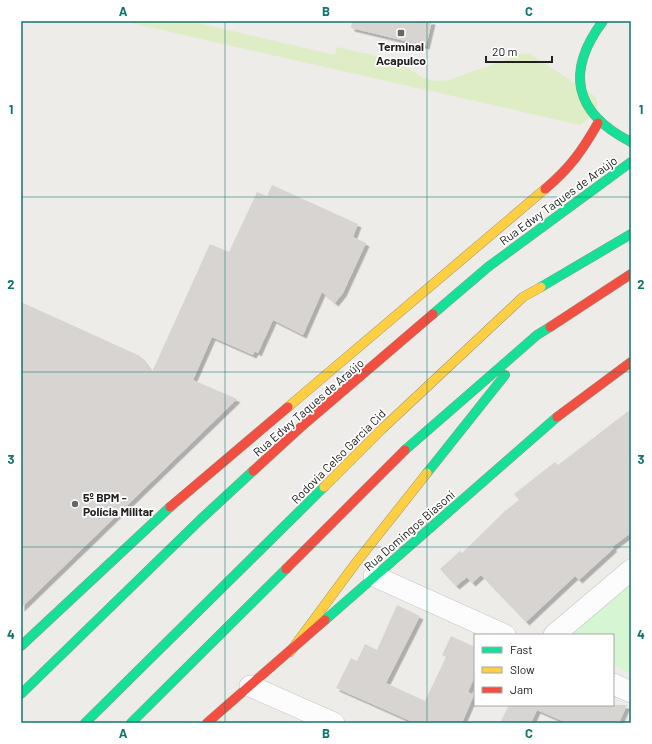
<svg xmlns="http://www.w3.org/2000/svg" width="652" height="744" viewBox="0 0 652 744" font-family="Barlow,sans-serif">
<defs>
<filter id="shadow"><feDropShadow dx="3.5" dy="3.5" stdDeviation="0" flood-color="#0004"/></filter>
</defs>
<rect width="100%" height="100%" fill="#eeece9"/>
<path fill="#deedc6" d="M122 21H190L335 55 337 47 395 60 424 78 436 81 449 80 521 54 529 53 596 97 598 104 591 117 580 125Z"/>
<path fill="#d5f5d3" d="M631 577V674L613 665V635H573V632Z"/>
<g fill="#d7d4d1" filter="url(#shadow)">
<path d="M352 21H432L426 46 351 28Z"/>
<path d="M272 185 358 224 353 237 366 243 343 293 335 303 322 292 303 335 273 320 258 353 255 351 253 355 212 337 193 380 237 399 21 608V302L140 356 152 372 210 244 229 252 257 192 267 196Z"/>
<path d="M631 409V533L612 547 614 548 579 580 575 576 526 622 481 575 472 583 467 577 456 586 440 569 460 551 462 553 505 511 519 500 514 494 555 462 558 465Z"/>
<path d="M397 605 420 616 386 683 425 701 446 657 442 655 451 636 475 647V676L468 692 474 695 462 723H415L336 688 351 658 357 661 365 644 377 650Z"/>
<path d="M509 705H627L619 723H567L537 710 531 723H500Z"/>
</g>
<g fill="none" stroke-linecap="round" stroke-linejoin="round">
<defs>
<g id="street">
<path d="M374 576 505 635"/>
<path d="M554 635 631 570"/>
<path d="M613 684 631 692"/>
<path d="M250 686 334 723"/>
</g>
<g id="fast">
<path d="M603 21C565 72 574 113 631 142"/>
<path d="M541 287 631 234"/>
<path d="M433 314 488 267 631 162"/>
<path d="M405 450 537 335 550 327"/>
<path d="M427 473 505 375"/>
<path d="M325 620 557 417"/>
<path d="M21 646 170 507"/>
<path d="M21 694 201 519 253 471"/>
<path d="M85 723 324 487"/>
<path d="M131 723 286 569"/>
</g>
<g id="slow">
<path d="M288 407 545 189"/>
<path d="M324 487 382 429 523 297 541 287"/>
<path d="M290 652 355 564 427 473"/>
</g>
<g id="jam">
<path d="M545 189C570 168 582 151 598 123"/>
<path d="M550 327 631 274"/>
<path d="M557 417 631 362"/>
<path d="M253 471 301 427 433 314"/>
<path d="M170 507 288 407"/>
<path d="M286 569 405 450"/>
<path d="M207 723 325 620"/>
</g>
</defs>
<use href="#street" stroke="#c7c6c5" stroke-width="22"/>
<use href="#fast" stroke="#99997f" stroke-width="10"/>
<use href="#slow" stroke="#99997f" stroke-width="10"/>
<use href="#jam" stroke="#99997f" stroke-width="10"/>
<use href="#street" stroke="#fcfcfc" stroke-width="21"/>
<use href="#fast" stroke="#16e098" stroke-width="9"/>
<use href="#slow" stroke="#ffcf43" stroke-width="9"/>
<use href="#jam" stroke="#f24e42" stroke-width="9"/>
</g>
<path fill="none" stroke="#0f766e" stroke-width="1" stroke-opacity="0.55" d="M225 21V723M427 21V723M21 197H631M21 372H631M21 547H631"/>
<g fill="#686766" stroke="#fff" stroke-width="1.5">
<rect x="397" y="29" width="8" height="8" rx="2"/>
<circle cx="75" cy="504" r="4"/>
</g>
<g text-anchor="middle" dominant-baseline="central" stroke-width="3.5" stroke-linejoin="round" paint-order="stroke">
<g font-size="12" font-weight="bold" fill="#202020" stroke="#fff">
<text x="401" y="46">Terminal<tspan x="401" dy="14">Acapulco</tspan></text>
<text x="83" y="497" text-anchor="start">5º BPM -<tspan x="83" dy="14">Polícia Militar</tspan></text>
</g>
<g font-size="12" fill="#202020" stroke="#fff">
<text transform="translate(558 200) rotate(-36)">Rua Edwy Taques de Araújo</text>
<text transform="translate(308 407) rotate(-41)">Rua Edwy Taques de Araújo</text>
<text transform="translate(338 456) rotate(-45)">Rodovia Celso Garcia Cid</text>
<text transform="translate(409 530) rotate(-41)">Rua Domingos Biasoni</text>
</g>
</g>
<rect width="652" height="744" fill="none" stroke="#ffffff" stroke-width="44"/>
<rect x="474" y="634" width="140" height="72" fill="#ffffff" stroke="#a6a6a6"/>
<rect x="482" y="647" width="20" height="6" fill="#16e098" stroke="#a6a6a6"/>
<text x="510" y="654" font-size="12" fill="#202020">Fast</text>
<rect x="482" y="667" width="20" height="6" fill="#ffcf43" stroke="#a6a6a6"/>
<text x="510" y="674" font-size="12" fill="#202020">Slow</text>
<rect x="482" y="687" width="20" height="6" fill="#f24e42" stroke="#a6a6a6"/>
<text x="510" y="694" font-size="12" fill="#202020">Jam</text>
<path d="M486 56v6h66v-6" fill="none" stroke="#202020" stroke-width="2"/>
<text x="492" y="56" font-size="12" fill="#202020" stroke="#ffffff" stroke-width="3" paint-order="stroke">20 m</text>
<rect x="22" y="22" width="608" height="700" fill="none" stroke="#0f766e" stroke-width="1.5"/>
<g font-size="13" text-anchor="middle" font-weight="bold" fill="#0f766e">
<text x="123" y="16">A</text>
<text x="326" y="16">B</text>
<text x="529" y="16">C</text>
<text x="11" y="114">1</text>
<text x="641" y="114">1</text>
<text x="11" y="289">2</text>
<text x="641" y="289">2</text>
<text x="11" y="464">3</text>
<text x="641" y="464">3</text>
<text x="11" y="639">4</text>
<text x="641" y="639">4</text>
<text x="123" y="738">A</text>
<text x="326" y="738">B</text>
<text x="529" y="738">C</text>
</g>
</svg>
